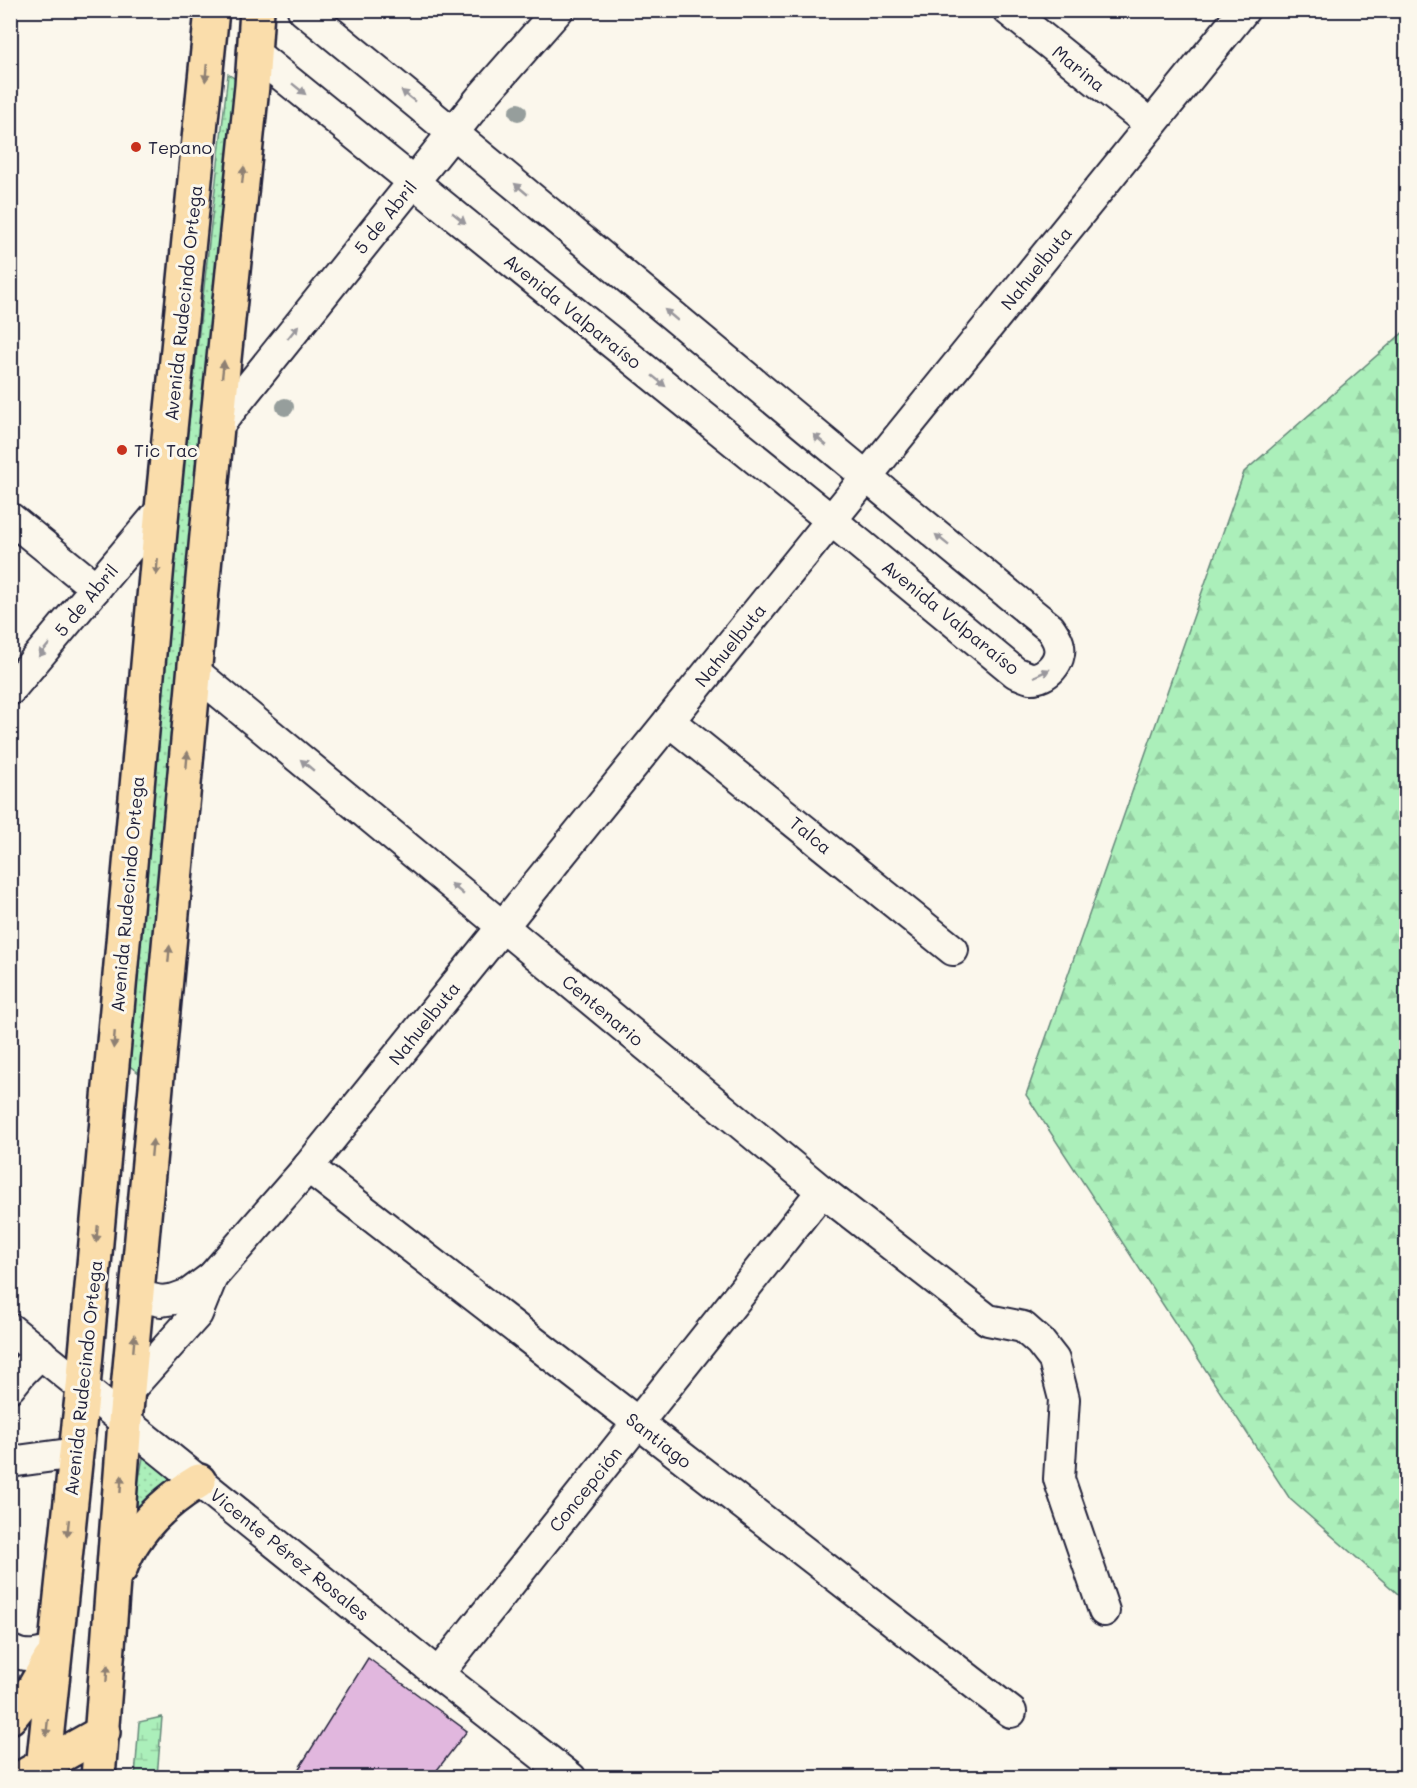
<svg xmlns="http://www.w3.org/2000/svg" width="1417" height="1788" viewBox="0 0 1417 1788" font-family="Mali,sans-serif">
<defs>
<pattern id="grass-dots" width="8" height="8" patternUnits="userSpaceOnUse" patternTransform="scale(1.5)"><rect width="8" height="8" fill="#abefba"/><path d="M2 2h.1M6 6h.1" fill="none" stroke="#93cda1" stroke-width="1.8" stroke-linecap="round"/></pattern>
<pattern id="forest-firs" width="22" height="20" patternUnits="userSpaceOnUse" patternTransform="scale(1.5)"><rect width="22" height="20" fill="#abefba"/><path d="M5 1l3.5 6h-7zM16 11l3.5 6h-7z" fill="#93cda1"/></pattern>
<pattern id="wetland-marsh" width="20" height="14" patternUnits="userSpaceOnUse" patternTransform="scale(1.5)"><rect width="20" height="14" fill="#abefba"/><path d="M1 5h8M5 5V1M11 12h8M15 12V8" fill="none" stroke="#93cda1"/></pattern>
</defs>
<rect width="100%" height="100%" fill="#fbf7ec"/>
<filter id="ink" filterUnits="userSpaceOnUse"><feTurbulence type="fractalNoise" baseFrequency=".0167" numOctaves="2"/><feDisplacementMap in="SourceGraphic" scale="12" xChannelSelector="R" yChannelSelector="G"/><feConvolveMatrix kernelMatrix="1 2 1 2 8 2 1 2 1" color-interpolation-filters="sRGB"/></filter>
<g filter="url(#ink)">
<g fill="url(#grass-dots)" stroke="#66887a" stroke-width="1.5">
<path d="M228 74 240 82 203 407 139 1073 127 1064 180 501Z"/>
<path d="M144 1452 175 1478 132 1515Z"/>
</g>
<path fill="url(#forest-firs)" stroke="#66887a" stroke-width="1.5" d="M1406 330V1601L1290 1499 1026 1095 1244 472Z"/>
<path fill="url(#wetland-marsh)" stroke="#66887a" stroke-width="1.5" d="M162 1717 157 1777H135L139 1722Z"/>
<path fill="#e1b7de" stroke="#22223b" stroke-width="1.5" d="M368 1658 467 1731 431 1778H293Z"/>
<g fill="none" stroke-linecap="round" stroke-linejoin="round">
<defs>
<g id="minor">
<path d="M1008 10 1151 125"/>
<path d="M253 52 831 520 1016 673C1021 674 1026 677 1030 678 1047 679 1062 661 1059 646 1058 639 1054 634 1050 628 800 424 554 214 303 10"/>
<path d="M217 427 480 99 558 10"/>
<path d="M10 518 96 588"/>
<path d="M195 672 822 1191 988 1320 1023 1327 1040 1342 1054 1360 1064 1399 1059 1479 1104 1611"/>
<path d="M10 690 162 509"/>
<path d="M669 721 953 950"/>
<path d="M308 1167 1011 1712"/>
<path d="M138 1296 161 1301 175 1299 189 1294 212 1277 308 1167 1244 10"/>
<path d="M10 1329 438 1674 571 1778"/>
<path d="M10 1387 22 1372 41 1353"/>
<path d="M130 1389 197 1314 212 1277"/>
<path d="M10 1462 76 1453"/>
<path d="M10 1650C25 1659 40 1655 55 1650"/>
<path d="M438 1674 822 1191"/>
</g>
<g id="major">
<path d="M120 1569C134 1530 164 1502 199 1481"/>
<path d="M10 1717 34 1688 50 1660"/>
<path d="M28 1774 103 1732"/>
<path d="M42 1778 83 1387 162 509 212 10"/>
<path d="M98 1778 125 1422 217 427 252 86 257 10"/>
</g>
</defs>
<use href="#minor" stroke="#22223b" stroke-width="34"/>
<use href="#major" stroke="#22223b" stroke-width="38"/>
<use href="#minor" stroke="#fbf7ec" stroke-width="30"/>
<use href="#major" stroke="#faddab" stroke-width="33"/>
</g>
<g fill="#969e9c">
<circle cx="518" cy="112" r="9"/>
<circle cx="285" cy="407" r="9"/>
</g>
<defs><path id="oneway-solid" d="M-6-.8H1V-3.2L6.5 0L1 3.2V.8H-6Z" transform="scale(1.5)"/></defs>
<g fill="#8e8073">
<use href="#oneway-solid" transform="translate(206 73) rotate(95)"/>
<use href="#oneway-solid" transform="translate(243 175) rotate(-84)"/>
<use href="#oneway-solid" transform="translate(223 369) rotate(-84)"/>
<use href="#oneway-solid" transform="translate(157 567) rotate(95)"/>
<use href="#oneway-solid" transform="translate(187 760) rotate(-85)"/>
<use href="#oneway-solid" transform="translate(169 954) rotate(-85)"/>
<use href="#oneway-solid" transform="translate(114 1040) rotate(95)"/>
<use href="#oneway-solid" transform="translate(152 1148) rotate(-85)"/>
<use href="#oneway-solid" transform="translate(97 1234) rotate(95)"/>
<use href="#oneway-solid" transform="translate(134 1343) rotate(-85)"/>
<use href="#oneway-solid" transform="translate(121 1484) rotate(-86)"/>
<use href="#oneway-solid" transform="translate(68 1528) rotate(96)"/>
<use href="#oneway-solid" transform="translate(107 1673) rotate(-86)"/>
<use href="#oneway-solid" transform="translate(47 1728) rotate(96)"/>
</g>
<g fill="#99979c">
<use href="#oneway-solid" transform="translate(299 89) rotate(39)"/>
<use href="#oneway-solid" transform="translate(408 96) rotate(-141)"/>
<use href="#oneway-solid" transform="translate(521 189) rotate(-140)"/>
<use href="#oneway-solid" transform="translate(459 218) rotate(39)"/>
<use href="#oneway-solid" transform="translate(671 315) rotate(-140)"/>
<use href="#oneway-solid" transform="translate(293 332) rotate(-51)"/>
<use href="#oneway-solid" transform="translate(659 381) rotate(39)"/>
<use href="#oneway-solid" transform="translate(820 440) rotate(-140)"/>
<use href="#oneway-solid" transform="translate(942 540) rotate(-141)"/>
<use href="#oneway-solid" transform="translate(44 650) rotate(130)"/>
<use href="#oneway-solid" transform="translate(1042 673) rotate(-26)"/>
<use href="#oneway-solid" transform="translate(307 765) rotate(-140)"/>
<use href="#oneway-solid" transform="translate(457 889) rotate(-140)"/>
</g>
</g>
<g fill="#c8321e" stroke="#fbf7ec" stroke-width="2">
<circle cx="136" cy="147" r="6"/>
<circle cx="122" cy="450" r="6"/>
</g>
<g text-anchor="middle" dominant-baseline="central" stroke-width="6" stroke-linejoin="round" paint-order="stroke">
<g font-size="18" fill="#22223b" stroke="#fbf7ec">
<text transform="translate(1079 68) rotate(39)">Marina</text>
<text transform="translate(385 217) rotate(-51)">5 de Abril</text>
<text transform="translate(1036 268) rotate(-51)">Nahuelbuta</text>
<text transform="translate(183 303) rotate(-84)">Avenida Rudecindo Ortega</text>
<text transform="translate(573 311) rotate(39)">Avenida Valparaíso</text>
<text transform="translate(86 600) rotate(-50)">5 de Abril</text>
<text transform="translate(951 617) rotate(39)">Avenida Valparaíso</text>
<text transform="translate(730 645) rotate(-51)">Nahuelbuta</text>
<text transform="translate(811 835) rotate(39)">Talca</text>
<text transform="translate(127 894) rotate(-85)">Avenida Rudecindo Ortega</text>
<text transform="translate(603 1010) rotate(40)">Centenario</text>
<text transform="translate(424 1023) rotate(-51)">Nahuelbuta</text>
<text transform="translate(83 1378) rotate(-84)">Avenida Rudecindo Ortega</text>
<text transform="translate(659 1440) rotate(38)">Santiago</text>
<text transform="translate(585 1489) rotate(-51)">Concepción</text>
<text transform="translate(290 1554) rotate(39)">Vicente Pérez Rosales</text>
</g>
<g font-size="18" fill="#22223b" stroke="#fbf7ec" text-anchor="start">
<text x="148" y="147">Tepano</text>
<text x="134" y="450">Tic Tac</text>
</g>
</g>
<rect width="1417" height="1788" fill="none" stroke="#fbf7ec" stroke-width="36"/>
<rect x="18" y="18" width="1381" height="1752" fill="none" stroke="#22223b" stroke-width="2" filter="url(#ink)"/>
</svg>
